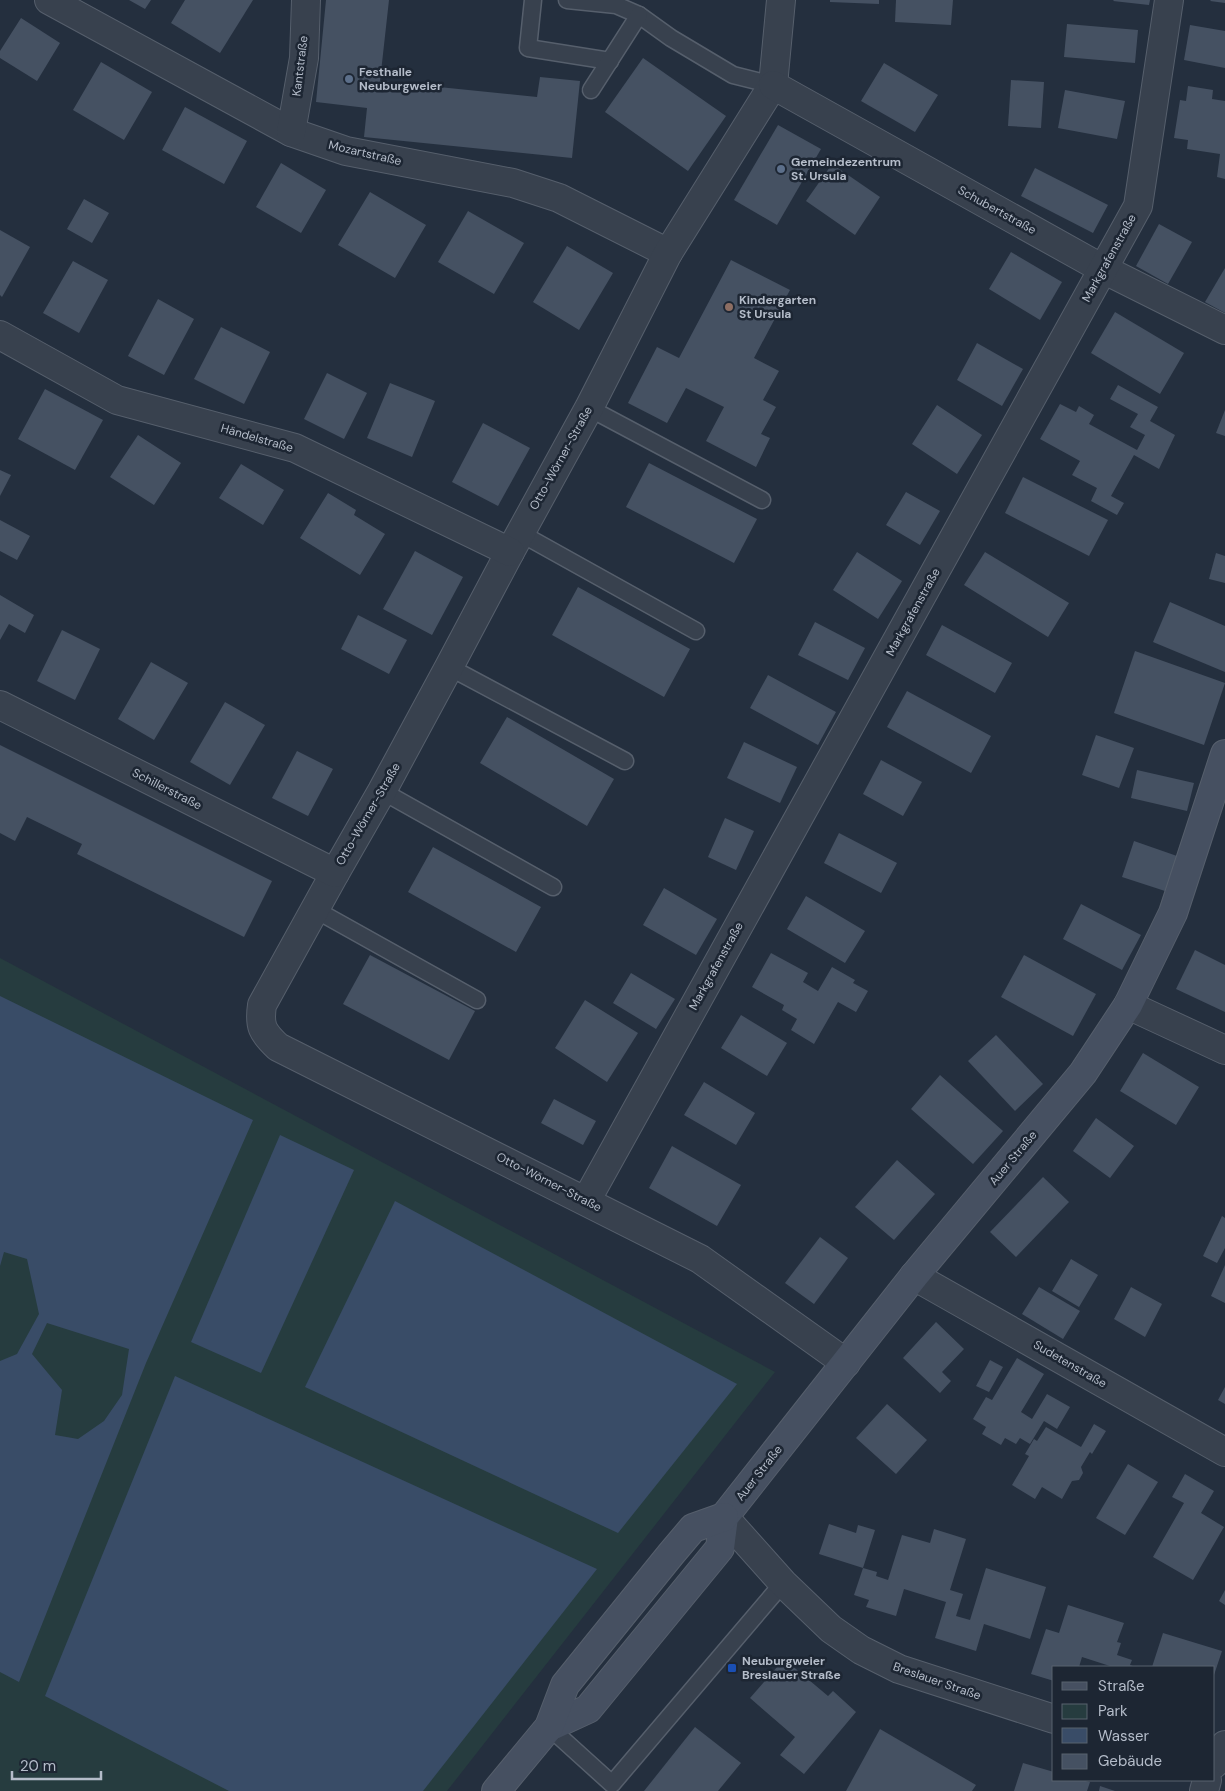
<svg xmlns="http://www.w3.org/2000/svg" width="1225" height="1791" viewBox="0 0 1225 1791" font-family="'DM Sans',sans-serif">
<rect width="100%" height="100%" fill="#242f3e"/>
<path fill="#263c3f" d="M0 958 775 1372 447 1791H0Z"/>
<g fill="#394c67" fill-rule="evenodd">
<path d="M0 996 253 1120 146 1363 19 1682 0 1672V1361L17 1354 39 1314 27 1259 4 1252 0 1266ZM47 1323 129 1349 122 1395 104 1421 78 1439 55 1435 62 1390 32 1354Z"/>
<path d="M280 1135 354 1170 261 1373 191 1342Z"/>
<path d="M395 1201 737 1384 618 1533 305 1387Z"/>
<path d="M175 1376 597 1569 423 1791H229L45 1696Z"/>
</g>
<g fill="#455162">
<path d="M129 0H151L145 9Z"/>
<path d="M185 0H253L220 53 171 23Z"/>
<path d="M326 0H389L380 81 537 97 540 77 580 81 572 158 364 137 367 108 316 102Z"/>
<path d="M830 0H879V4L830 2Z"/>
<path d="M896 0H953L951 25 895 22Z"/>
<path d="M1114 0H1150L1149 5 1113 1Z"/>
<path d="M1211 0H1225V3L1210 1Z"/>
<path d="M21 18 60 43 37 81 0 58V51Z"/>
<path d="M1067 24 1138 30 1135 63 1064 57Z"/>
<path d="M1190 25 1225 31V68L1184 60Z"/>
<path d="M643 58 726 116 688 171 605 112Z"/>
<path d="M101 62 152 92 124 140 73 110Z"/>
<path d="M884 63 938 95 915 132 861 101Z"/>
<path d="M1011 80 1044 82 1041 128 1008 126Z"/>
<path d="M1188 86 1213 90 1212 99 1225 101V179L1217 177 1220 154 1187 149 1188 140 1174 138 1180 100 1186 101Z"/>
<path d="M1065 90 1125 101 1117 139 1058 128Z"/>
<path d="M185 107 247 141 224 184 162 150Z"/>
<path d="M778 125 821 149 777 225 734 200Z"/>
<path d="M281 163 326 190 301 233 256 207Z"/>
<path d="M832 164 880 197 855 235 806 201Z"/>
<path d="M1035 168 1108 205 1093 233 1021 196Z"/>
<path d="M370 192 426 225 395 278 338 245Z"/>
<path d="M84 199 109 213 92 243 67 229Z"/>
<path d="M468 211 524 243 494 294 438 262Z"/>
<path d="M1159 224 1192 242 1168 284 1136 266Z"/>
<path d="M0 230 30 247 2 297 0 295Z"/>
<path d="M567 246 613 273 579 330 533 302Z"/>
<path d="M1011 252 1062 282 1040 320 989 289Z"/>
<path d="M731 260 790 290 754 358 779 371 763 400 776 407 761 434 770 438 756 467 706 441 724 407 686 388 667 423 628 403 657 347 679 358Z"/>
<path d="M73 261 108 280 79 333 43 313Z"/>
<path d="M1225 268V313L1205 302Z"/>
<path d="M158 299 194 319 164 375 128 356Z"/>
<path d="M1115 312 1184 353 1160 394 1091 353Z"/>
<path d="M221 327 270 352 244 404 194 379Z"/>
<path d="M977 343 1023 369 1002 406 957 380Z"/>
<path d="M327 373 367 393 344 439 304 419Z"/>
<path d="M390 383 435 401 412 457 367 438Z"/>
<path d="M1118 385 1158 407 1150 421 1175 435 1159 469 1134 455 1111 496 1124 503 1117 515 1091 501 1097 488 1072 475 1080 461 1040 439 1060 404 1076 412 1079 406 1094 415 1089 424 1137 450 1145 435 1130 427 1138 414 1110 399Z"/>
<path d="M45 389 103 420 75 470 18 439Z"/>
<path d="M937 405 982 435 957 474 912 444Z"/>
<path d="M1225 410V436L1216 433Z"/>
<path d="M483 423 530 448 498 506 452 482Z"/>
<path d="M138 435 181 463 154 505 110 477Z"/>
<path d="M649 463 757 519 734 563 626 507Z"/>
<path d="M241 464 284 490 263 525 219 498Z"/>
<path d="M0 470 11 475 0 496Z"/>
<path d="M1023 477 1108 520 1089 556 1005 513Z"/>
<path d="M906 492 940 511 920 545 886 525Z"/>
<path d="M328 493 356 510 354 515 385 534 360 575 300 538Z"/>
<path d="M0 520 30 536 17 560 0 551Z"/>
<path d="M415 551 463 577 432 635 383 609Z"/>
<path d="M857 552 902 581 878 619 833 590Z"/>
<path d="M985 552 1069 603 1048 637 964 585Z"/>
<path d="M1216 553 1225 556V583L1209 579Z"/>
<path d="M578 587 690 649 664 697 552 635Z"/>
<path d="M0 595 34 615 25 633 9 624 0 640Z"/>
<path d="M1170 602 1225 626V672L1153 642Z"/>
<path d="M358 615 407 640 389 674 341 649Z"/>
<path d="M815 622 865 648 848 680 798 655Z"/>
<path d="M942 625 1012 663 995 693 926 655Z"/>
<path d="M62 630 100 649 75 700 37 681Z"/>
<path d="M1135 651 1225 683 1204 745 1114 713Z"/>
<path d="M151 662 188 683 154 740 118 719Z"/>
<path d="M768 675 836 712 818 745 750 708Z"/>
<path d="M907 691 991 736 971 773 887 727Z"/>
<path d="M225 702 265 725 230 785 190 762Z"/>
<path d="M507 717 614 779 587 826 480 763Z"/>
<path d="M1096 735 1134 748 1119 788 1082 775Z"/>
<path d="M744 742 797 767 780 803 727 778Z"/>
<path d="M0 745 272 881 244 937 77 854 82 844 27 817 15 841 0 833Z"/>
<path d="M297 751 333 769 308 816 272 798Z"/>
<path d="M881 760 922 782 903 816 863 794Z"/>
<path d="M1137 770 1194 783 1187 811 1131 798Z"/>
<path d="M725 818 754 831 736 870 708 857Z"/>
<path d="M839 833 897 863 881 893 824 863Z"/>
<path d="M1134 841 1177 856 1165 891 1122 877Z"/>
<path d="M433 847 541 907 516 952 408 892Z"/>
<path d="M664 888 717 919 696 955 643 925Z"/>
<path d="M806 896 865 931 845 963 787 929Z"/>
<path d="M1081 904 1141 935 1122 970 1063 939Z"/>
<path d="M1195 950 1225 965V1012L1176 989Z"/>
<path d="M771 953 808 973 803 982 818 991 832 967 855 980 853 983 868 991 856 1012 838 1002 814 1044 791 1030 797 1019 782 1010 784 1005 752 987Z"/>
<path d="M370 955 475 1011 449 1060 343 1004Z"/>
<path d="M1024 955 1096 994 1073 1036 1001 997Z"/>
<path d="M631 973 675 999 656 1029 613 1003Z"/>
<path d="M585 1000 638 1033 607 1082 555 1048Z"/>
<path d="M741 1015 787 1043 767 1076 721 1048Z"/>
<path d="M996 1035 1043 1084 1015 1111 968 1061Z"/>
<path d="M1143 1053 1199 1087 1176 1125 1120 1091Z"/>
<path d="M940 1075 1003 1131 973 1164 911 1109Z"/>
<path d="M704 1082 755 1113 736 1145 684 1115Z"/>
<path d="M554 1099 596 1121 583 1145 541 1123Z"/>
<path d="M1096 1118 1134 1146 1110 1178 1073 1151Z"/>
<path d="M672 1146 741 1185 717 1226 649 1188Z"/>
<path d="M897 1160 935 1194 894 1240 855 1207Z"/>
<path d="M1043 1177 1069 1202 1016 1257 990 1232Z"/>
<path d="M1222 1216 1225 1218V1248L1217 1263 1203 1256Z"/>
<path d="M820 1237 848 1258 814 1304 785 1283Z"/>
<path d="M1071 1259 1098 1275 1079 1307 1052 1291Z"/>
<path d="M1225 1265V1303L1211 1296Z"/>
<path d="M1039 1287 1080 1311 1063 1339 1022 1314Z"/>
<path d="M1131 1287 1162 1304 1145 1337 1114 1319Z"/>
<path d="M936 1322 964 1349 942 1372 951 1381 940 1393 903 1358Z"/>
<path d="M1017 1358 1044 1374 1021 1412 1032 1419 1047 1394 1070 1407 1057 1429 1044 1421 1030 1444 1020 1438 1016 1444 1005 1438 1001 1445 982 1434 986 1427 973 1419 986 1397 992 1400Z"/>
<path d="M990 1360 1003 1367 989 1392 976 1386Z"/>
<path d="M1225 1387V1404L1218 1400Z"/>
<path d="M887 1404 927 1440 896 1474 856 1438Z"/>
<path d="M1094 1424 1106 1431 1092 1454 1090 1452 1081 1467 1083 1473 1079 1480 1072 1481 1062 1499 1042 1487 1035 1499 1012 1485 1029 1456 1025 1454 1034 1439 1037 1441 1046 1427 1081 1447Z"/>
<path d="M1128 1464 1158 1482 1125 1535 1096 1518Z"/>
<path d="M1185 1474 1214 1491 1201 1513 1224 1527 1193 1580 1153 1557 1184 1503 1172 1497Z"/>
<path d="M829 1524 856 1533 858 1525 875 1530 863 1568 819 1554Z"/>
<path d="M934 1529 966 1539 950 1590 963 1594 956 1616 970 1620 986 1568 1046 1587 1030 1639 984 1624 976 1651 935 1638 946 1602 904 1589 896 1616 866 1607 869 1600 854 1595 863 1568 877 1572 876 1576 888 1580 902 1535 930 1543Z"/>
<path d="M1225 1590V1605L1219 1601Z"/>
<path d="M1068 1605 1124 1623 1117 1642 1121 1643 1117 1655 1132 1660 1130 1665 1136 1667H1113L1082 1657 1079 1667H1054V1681L1031 1674 1046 1629 1059 1633Z"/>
<path d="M1163 1633 1222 1651 1214 1675V1667H1152Z"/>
<path d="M784 1659 828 1696 833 1691 856 1712 804 1774 780 1755 795 1737 750 1698Z"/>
<path d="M695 1727 741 1763 718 1791H644Z"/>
<path d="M880 1729 976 1785 972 1791H846Z"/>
<path d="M1023 1763 1054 1772V1780H1081L1090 1782 1087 1791H1014Z"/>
<path d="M1100 1786 1115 1791H1099Z"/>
</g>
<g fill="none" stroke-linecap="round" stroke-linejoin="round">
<defs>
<g id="lane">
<path d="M533 0 528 48 610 61"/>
<path d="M567 0 616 5 639 15 671 38 733 75 773 85"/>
<path d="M591 90 639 15"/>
<path d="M589 408 762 500"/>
<path d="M520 533 696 631"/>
<path d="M449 667 625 761"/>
<path d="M382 791 553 887"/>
<path d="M314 909 477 1000"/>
<path d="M549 1727 612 1784 783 1583"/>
</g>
<g id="street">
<path d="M49 0 291 132 346 151 513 183 559 198 668 253"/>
<path d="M781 0 773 85 668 253 589 408 510 552 449 667 382 791 335 873 262 1005C259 1026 262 1032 278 1047L700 1259 846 1363"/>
<path d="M773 85 1103 269 1225 330"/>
<path d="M291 132 304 58 306 0"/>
<path d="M0 335 117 400 295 448 510 552"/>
<path d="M0 705 335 873"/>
<path d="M1128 1005 1225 1050"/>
<path d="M586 1201 1138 206 1169 0"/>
<path d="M914 1276 1225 1452"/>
<path d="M724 1517 783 1583 831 1629 861 1650 899 1669 1054 1719"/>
<path d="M1214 1764 1225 1745"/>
<path d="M1204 1791 1207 1780"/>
</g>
<g id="secondary">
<path d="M549 1727 588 1709 720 1548 724 1517 914 1276 1083 1073 1128 1005 1173 913 1225 754"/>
<path d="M496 1791 549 1727 565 1685 671 1554 693 1528 724 1517"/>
</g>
</defs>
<use href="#lane" stroke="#565f6c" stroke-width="19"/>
<use href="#street" stroke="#565f6c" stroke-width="30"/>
<use href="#secondary" stroke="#565f6c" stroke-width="30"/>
<use href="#lane" stroke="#38414e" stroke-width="16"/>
<use href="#street" stroke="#38414e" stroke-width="28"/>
<use href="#secondary" stroke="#465061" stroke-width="28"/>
</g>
<g fill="#5c6f8a" stroke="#1d2633" stroke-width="2">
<circle cx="349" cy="79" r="5"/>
<circle cx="781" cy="169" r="5"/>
</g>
<circle fill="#8d6e63" stroke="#1d2633" stroke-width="2" cx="729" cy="307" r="5"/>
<rect fill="#1a4fb4" stroke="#1d2633" stroke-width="2" x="727" y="1663" width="10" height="10" rx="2.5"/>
<g text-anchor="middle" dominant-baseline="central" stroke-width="5" stroke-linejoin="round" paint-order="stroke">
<g font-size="12" fill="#b4bcc9" stroke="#1d2633">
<text transform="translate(300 66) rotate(-83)">Kantstraße</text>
<text transform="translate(365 153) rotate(13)">Mozartstraße</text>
<text transform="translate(997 210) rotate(29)">Schubertstraße</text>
<text transform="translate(1109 258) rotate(-61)">Markgrafenstraße</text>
<text transform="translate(257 438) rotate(16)">Händelstraße</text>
<text transform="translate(561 458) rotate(-61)">Otto-Wörner-Straße</text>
<text transform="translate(913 612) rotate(-61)">Markgrafenstraße</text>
<text transform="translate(167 789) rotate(27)">Schillerstraße</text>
<text transform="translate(368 814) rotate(-60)">Otto-Wörner-Straße</text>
<text transform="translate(716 966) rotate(-61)">Markgrafenstraße</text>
<text transform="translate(1013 1158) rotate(-50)">Auer Straße</text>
<text transform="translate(549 1182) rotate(27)">Otto-Wörner-Straße</text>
<text transform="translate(1070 1364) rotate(30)">Sudetenstraße</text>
<text transform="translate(759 1473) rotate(-52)">Auer Straße</text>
<text transform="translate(937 1681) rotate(19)">Breslauer Straße</text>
</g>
<g font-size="12" font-weight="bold" fill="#b4bcc9" stroke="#1d2633" text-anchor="start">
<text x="359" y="72">Festhalle<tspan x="359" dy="14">Neuburgweier</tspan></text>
<text x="791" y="162">Gemeindezentrum<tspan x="791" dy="14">St. Ursula</tspan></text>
<text x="739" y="300">Kindergarten<tspan x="739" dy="14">St Ursula</tspan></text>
<text x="742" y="1661">Neuburgweier<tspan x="742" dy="14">Breslauer Straße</tspan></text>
</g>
</g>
<rect x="1052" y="1666" width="162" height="115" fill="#1d2633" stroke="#59626f"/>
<rect x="1062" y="1682" width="25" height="8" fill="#465061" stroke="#59626f"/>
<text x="1098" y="1691" font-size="15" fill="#b4bcc9">Straße</text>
<rect x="1062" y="1704" width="25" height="15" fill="#263c3f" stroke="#59626f"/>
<text x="1098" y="1716" font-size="15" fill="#b4bcc9">Park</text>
<rect x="1062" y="1728" width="25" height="15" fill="#394c67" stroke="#59626f"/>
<text x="1098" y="1741" font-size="15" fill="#b4bcc9">Wasser</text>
<rect x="1062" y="1754" width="25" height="15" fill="#455162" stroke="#59626f"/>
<text x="1098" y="1766" font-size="15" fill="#b4bcc9">Gebäude</text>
<path d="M12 1771v8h89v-8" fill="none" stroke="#b4bcc9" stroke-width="2.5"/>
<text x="20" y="1771" font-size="15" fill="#b4bcc9" stroke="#1d2633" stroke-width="4" paint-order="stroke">20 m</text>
</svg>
